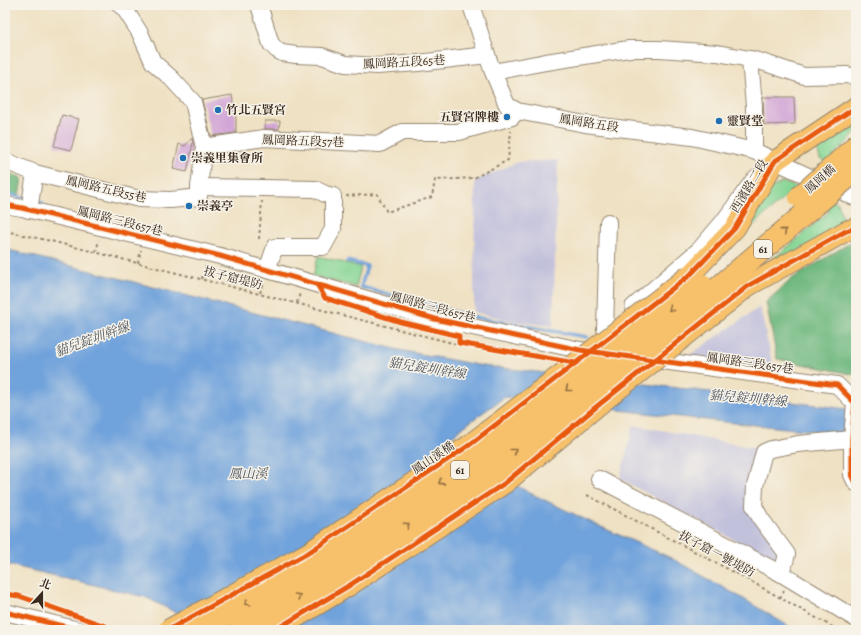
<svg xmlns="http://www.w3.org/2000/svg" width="861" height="635" viewBox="0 0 861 635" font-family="Alegreya,'Noto Serif TC',serif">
<rect width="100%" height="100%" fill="#f7f3e8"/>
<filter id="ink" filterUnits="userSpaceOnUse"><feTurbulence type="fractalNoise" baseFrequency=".025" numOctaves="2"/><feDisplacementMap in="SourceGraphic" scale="8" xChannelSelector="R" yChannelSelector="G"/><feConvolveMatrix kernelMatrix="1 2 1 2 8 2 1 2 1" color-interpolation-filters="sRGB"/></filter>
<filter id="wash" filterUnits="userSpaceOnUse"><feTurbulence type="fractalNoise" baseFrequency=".012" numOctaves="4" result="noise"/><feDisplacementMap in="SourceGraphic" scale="16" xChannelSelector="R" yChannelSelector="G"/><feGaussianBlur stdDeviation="0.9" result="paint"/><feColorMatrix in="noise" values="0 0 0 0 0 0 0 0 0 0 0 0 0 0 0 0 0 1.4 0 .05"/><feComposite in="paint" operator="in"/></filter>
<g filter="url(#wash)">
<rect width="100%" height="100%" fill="#efe1c3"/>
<g fill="#c2c1dc">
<path d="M558 160 553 326 513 321 474 312 475 181 518 162Z"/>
<path d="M760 307 773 367 684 359Z"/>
<path d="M633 425 756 448 748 509 783 555 779 564 620 479Z"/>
</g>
<g fill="#87d695" stroke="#61805a">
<path d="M856 117V133L831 158 856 179 820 159 817 149 830 133Z"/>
<path d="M783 182 838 203 843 219 835 230 751 278 830 211 791 192 708 265 767 190Z"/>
<path d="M318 256 361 267 356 287 313 276Z"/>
</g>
<g fill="#6db77e" stroke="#54704e">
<path d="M5 171 22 178 19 197 5 193Z"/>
<path d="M856 239V375L777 359 766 302 793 278Z"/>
</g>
<path fill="#70a2db" stroke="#56667c" d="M5 249 399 350 483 366 645 384 856 410V435L715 421 505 397 478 416 440 445 480 465 530 493 599 526 671 558 742 598 795 630H210L145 597 5 564Z"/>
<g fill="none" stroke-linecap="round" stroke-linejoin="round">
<g stroke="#70a2db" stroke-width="3.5">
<path d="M5 193 26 199"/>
<path d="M34 201 43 203"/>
<path d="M347 261 367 266 361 287 473 317 587 337"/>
</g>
</g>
<g id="blocks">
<g fill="#d1a5d5">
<path d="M232 95 236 119V133L211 136 202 100Z"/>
<path d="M763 97H794L795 124 764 125Z"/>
<path d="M62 115 79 119 71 150 54 146Z"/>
<path d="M265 121H280L279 129H265Z"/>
<path d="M192 138 193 143 187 172 173 169 179 144 185 146Z"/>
</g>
</g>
</g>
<g filter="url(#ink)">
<use href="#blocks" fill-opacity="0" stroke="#958670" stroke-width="1"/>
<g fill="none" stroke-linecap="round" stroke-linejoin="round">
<defs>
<g id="minor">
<path d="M259 5 271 44 277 50 282 53 296 55 322 56 345 64 377 66 418 63 487 55"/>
<path d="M471 5 487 55 493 72 507 105 517 111 585 124 692 137 754 151 775 161 856 198"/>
<path d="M750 59 754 106V151"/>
<path d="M493 72 546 62 629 49H659L717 53 750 59 762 62 804 76 847 75 856 77"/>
<path d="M204 147 264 138 380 144 402 132H459L512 117 517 111"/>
<path d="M5 161 35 173 139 199 171 200 199 197V187L204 147 193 102 171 78 153 62 140 33 124 8 120 5"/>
<path d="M199 187 315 189 325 194 333 196V229L323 247H275L267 270"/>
<path d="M5 205 22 208 220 256 435 319 580 350 599 352"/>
<path d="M29 210 35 173"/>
<path d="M633 307 700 249 723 222 753 181 757 177"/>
<path d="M605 330 608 222"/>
<path d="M648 359 837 385 856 404"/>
<path d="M855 403 852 439V475L856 483"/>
<path d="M599 479 780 573 856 619"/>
<path d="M780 573 785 562 787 554 761 519 754 506 755 486 764 452 771 449 798 444 852 439"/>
<path d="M5 612 79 630"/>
</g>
<g id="major">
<path d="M690 275 735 228 775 161 856 107"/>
<path d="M727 303 748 286 846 231 856 228"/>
</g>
<g id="highway">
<path d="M840 161 856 146"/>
<path d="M712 293 815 205"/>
</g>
</defs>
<use href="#minor" stroke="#958670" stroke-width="18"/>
<use href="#major" stroke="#958670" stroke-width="22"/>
<use href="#highway" stroke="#958670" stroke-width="24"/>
<g stroke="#958670" stroke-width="2" stroke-dasharray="3 3" stroke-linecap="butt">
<path d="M346 196 377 194 387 212 432 197 435 180 474 178 508 160 511 131"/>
<path d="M5 231 51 241 456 344"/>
<path d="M259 239 262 201"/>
<path d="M96 252 99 240"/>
<path d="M138 263 141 250"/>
<path d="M202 279 205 266"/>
<path d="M260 293 264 282"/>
<path d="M297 303 300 293"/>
<path d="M587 495 743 577 838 630"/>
<path d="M780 598 784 590"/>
</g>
<use href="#minor" stroke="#fff" stroke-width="16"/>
<use href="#major" stroke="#f7c06b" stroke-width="20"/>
<use href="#highway" stroke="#f7c06b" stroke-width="22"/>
<defs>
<g id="major-bridge">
<path d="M168 630 308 553 468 446 690 275"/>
<path d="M275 630 350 585 505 483 596 407 727 303"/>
</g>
<g id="highway-bridge">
<path d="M800 197 840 161"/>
<path d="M815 205 856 170"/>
<path d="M202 630 323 557 482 456 701 285"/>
<path d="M241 630 340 571 498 464 683 321 712 293"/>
</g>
</defs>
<use href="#major-bridge" stroke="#958670" stroke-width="22" stroke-linecap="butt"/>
<use href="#highway-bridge" stroke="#958670" stroke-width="24" stroke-linecap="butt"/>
<use href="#major-bridge" stroke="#f7c06b" stroke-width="20"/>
<use href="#highway-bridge" stroke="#f7c06b" stroke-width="22"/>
<defs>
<g id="cycleway">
<path d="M5 205 22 208 220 256 435 319 580 350 837 385 855 403 852 439V475L856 483"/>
<path d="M317 284 325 298 401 322 459 336V343L575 363"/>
<path d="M5 594 19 596 117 630"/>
<path d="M5 612 79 630"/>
<path d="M168 630 308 553 468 446 690 275 735 228 775 161 856 107"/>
<path d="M275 630 350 585 505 483 596 407 748 286 846 231 856 228"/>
</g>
</defs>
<use href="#cycleway" stroke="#f7f3e8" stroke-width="8"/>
<use href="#cycleway" stroke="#e8590c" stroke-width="5"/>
</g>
<defs><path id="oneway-chevron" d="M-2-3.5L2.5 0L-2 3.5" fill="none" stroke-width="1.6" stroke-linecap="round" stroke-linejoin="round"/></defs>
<g stroke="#906e41">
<use href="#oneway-chevron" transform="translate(784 231) rotate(-41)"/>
<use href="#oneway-chevron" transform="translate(671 309) rotate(142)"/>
<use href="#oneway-chevron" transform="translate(568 389) rotate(142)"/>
<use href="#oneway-chevron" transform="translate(514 451) rotate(-38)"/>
<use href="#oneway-chevron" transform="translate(441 482) rotate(147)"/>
<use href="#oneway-chevron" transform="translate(407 525) rotate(-34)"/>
<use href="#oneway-chevron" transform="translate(298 596) rotate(-31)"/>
<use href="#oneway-chevron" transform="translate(247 603) rotate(149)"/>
</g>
</g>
<g fill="#1f6fb2" stroke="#f7f3e8" stroke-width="1.5">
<circle cx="218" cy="110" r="4"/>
<circle cx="507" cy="117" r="4"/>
<circle cx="719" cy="121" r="4"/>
<circle cx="183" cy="158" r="4"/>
<circle cx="189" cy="206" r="4"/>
</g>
<g text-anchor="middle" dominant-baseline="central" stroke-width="3" stroke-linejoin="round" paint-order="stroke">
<g fill="#f7f3e8" stroke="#73665b" stroke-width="1">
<rect x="754" y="240" width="18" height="18" rx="3"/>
<rect x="451" y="461" width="18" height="18" rx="3"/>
</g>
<g font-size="11" font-weight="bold" fill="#3b2a1e">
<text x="763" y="249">61</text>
<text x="460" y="470">61</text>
</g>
<g font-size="12" fill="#3b2a1e" stroke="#f7f3e8">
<text transform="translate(404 62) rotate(-3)">鳳岡路五段65巷</text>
<text transform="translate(589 123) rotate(9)">鳳岡路五段</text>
<text transform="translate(303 141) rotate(2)">鳳岡路五段57巷</text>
<text transform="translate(820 179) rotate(-42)">鳳岡橋</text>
<text transform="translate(749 186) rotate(-59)">西濱路二段</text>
<text transform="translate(106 189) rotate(13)">鳳岡路五段55巷</text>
<text transform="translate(120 221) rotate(14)">鳳岡路三段657巷</text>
<text transform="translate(233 278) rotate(14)">拔子窟堤防</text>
<text transform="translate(433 307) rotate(15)">鳳岡路三段657巷</text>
<text transform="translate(750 363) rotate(8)">鳳岡路三段657巷</text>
<text transform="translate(433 458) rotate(-34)">鳳山溪橋</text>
<text transform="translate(717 554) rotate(28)">拔子窟一號堤防</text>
</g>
<g font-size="12" font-weight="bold" fill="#3b2a1e" stroke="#f7f3e8" text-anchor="start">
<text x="226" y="110">竹北五賢宮</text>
<text x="499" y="117" text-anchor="end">五賢宮牌樓</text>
<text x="727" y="121">靈賢堂</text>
<text x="191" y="158">崇義里集會所</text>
<text x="197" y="206">崇義亭</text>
</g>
<g font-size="13" font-style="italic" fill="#4e5460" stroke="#f7f3e8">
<text transform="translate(92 339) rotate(-20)">貓兒錠圳幹線</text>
<text transform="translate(427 368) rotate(9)">貓兒錠圳幹線</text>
<text transform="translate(748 398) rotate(5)">貓兒錠圳幹線</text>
<text x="248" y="473">鳳山溪</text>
</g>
</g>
<rect width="861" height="635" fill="none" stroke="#f7f3e8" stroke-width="20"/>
<g transform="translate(42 593) rotate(21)" stroke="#f7f3e8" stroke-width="3" paint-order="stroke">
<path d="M0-3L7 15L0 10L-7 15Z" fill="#3b2a1e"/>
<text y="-6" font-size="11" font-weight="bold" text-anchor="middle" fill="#3b2a1e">北</text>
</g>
</svg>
